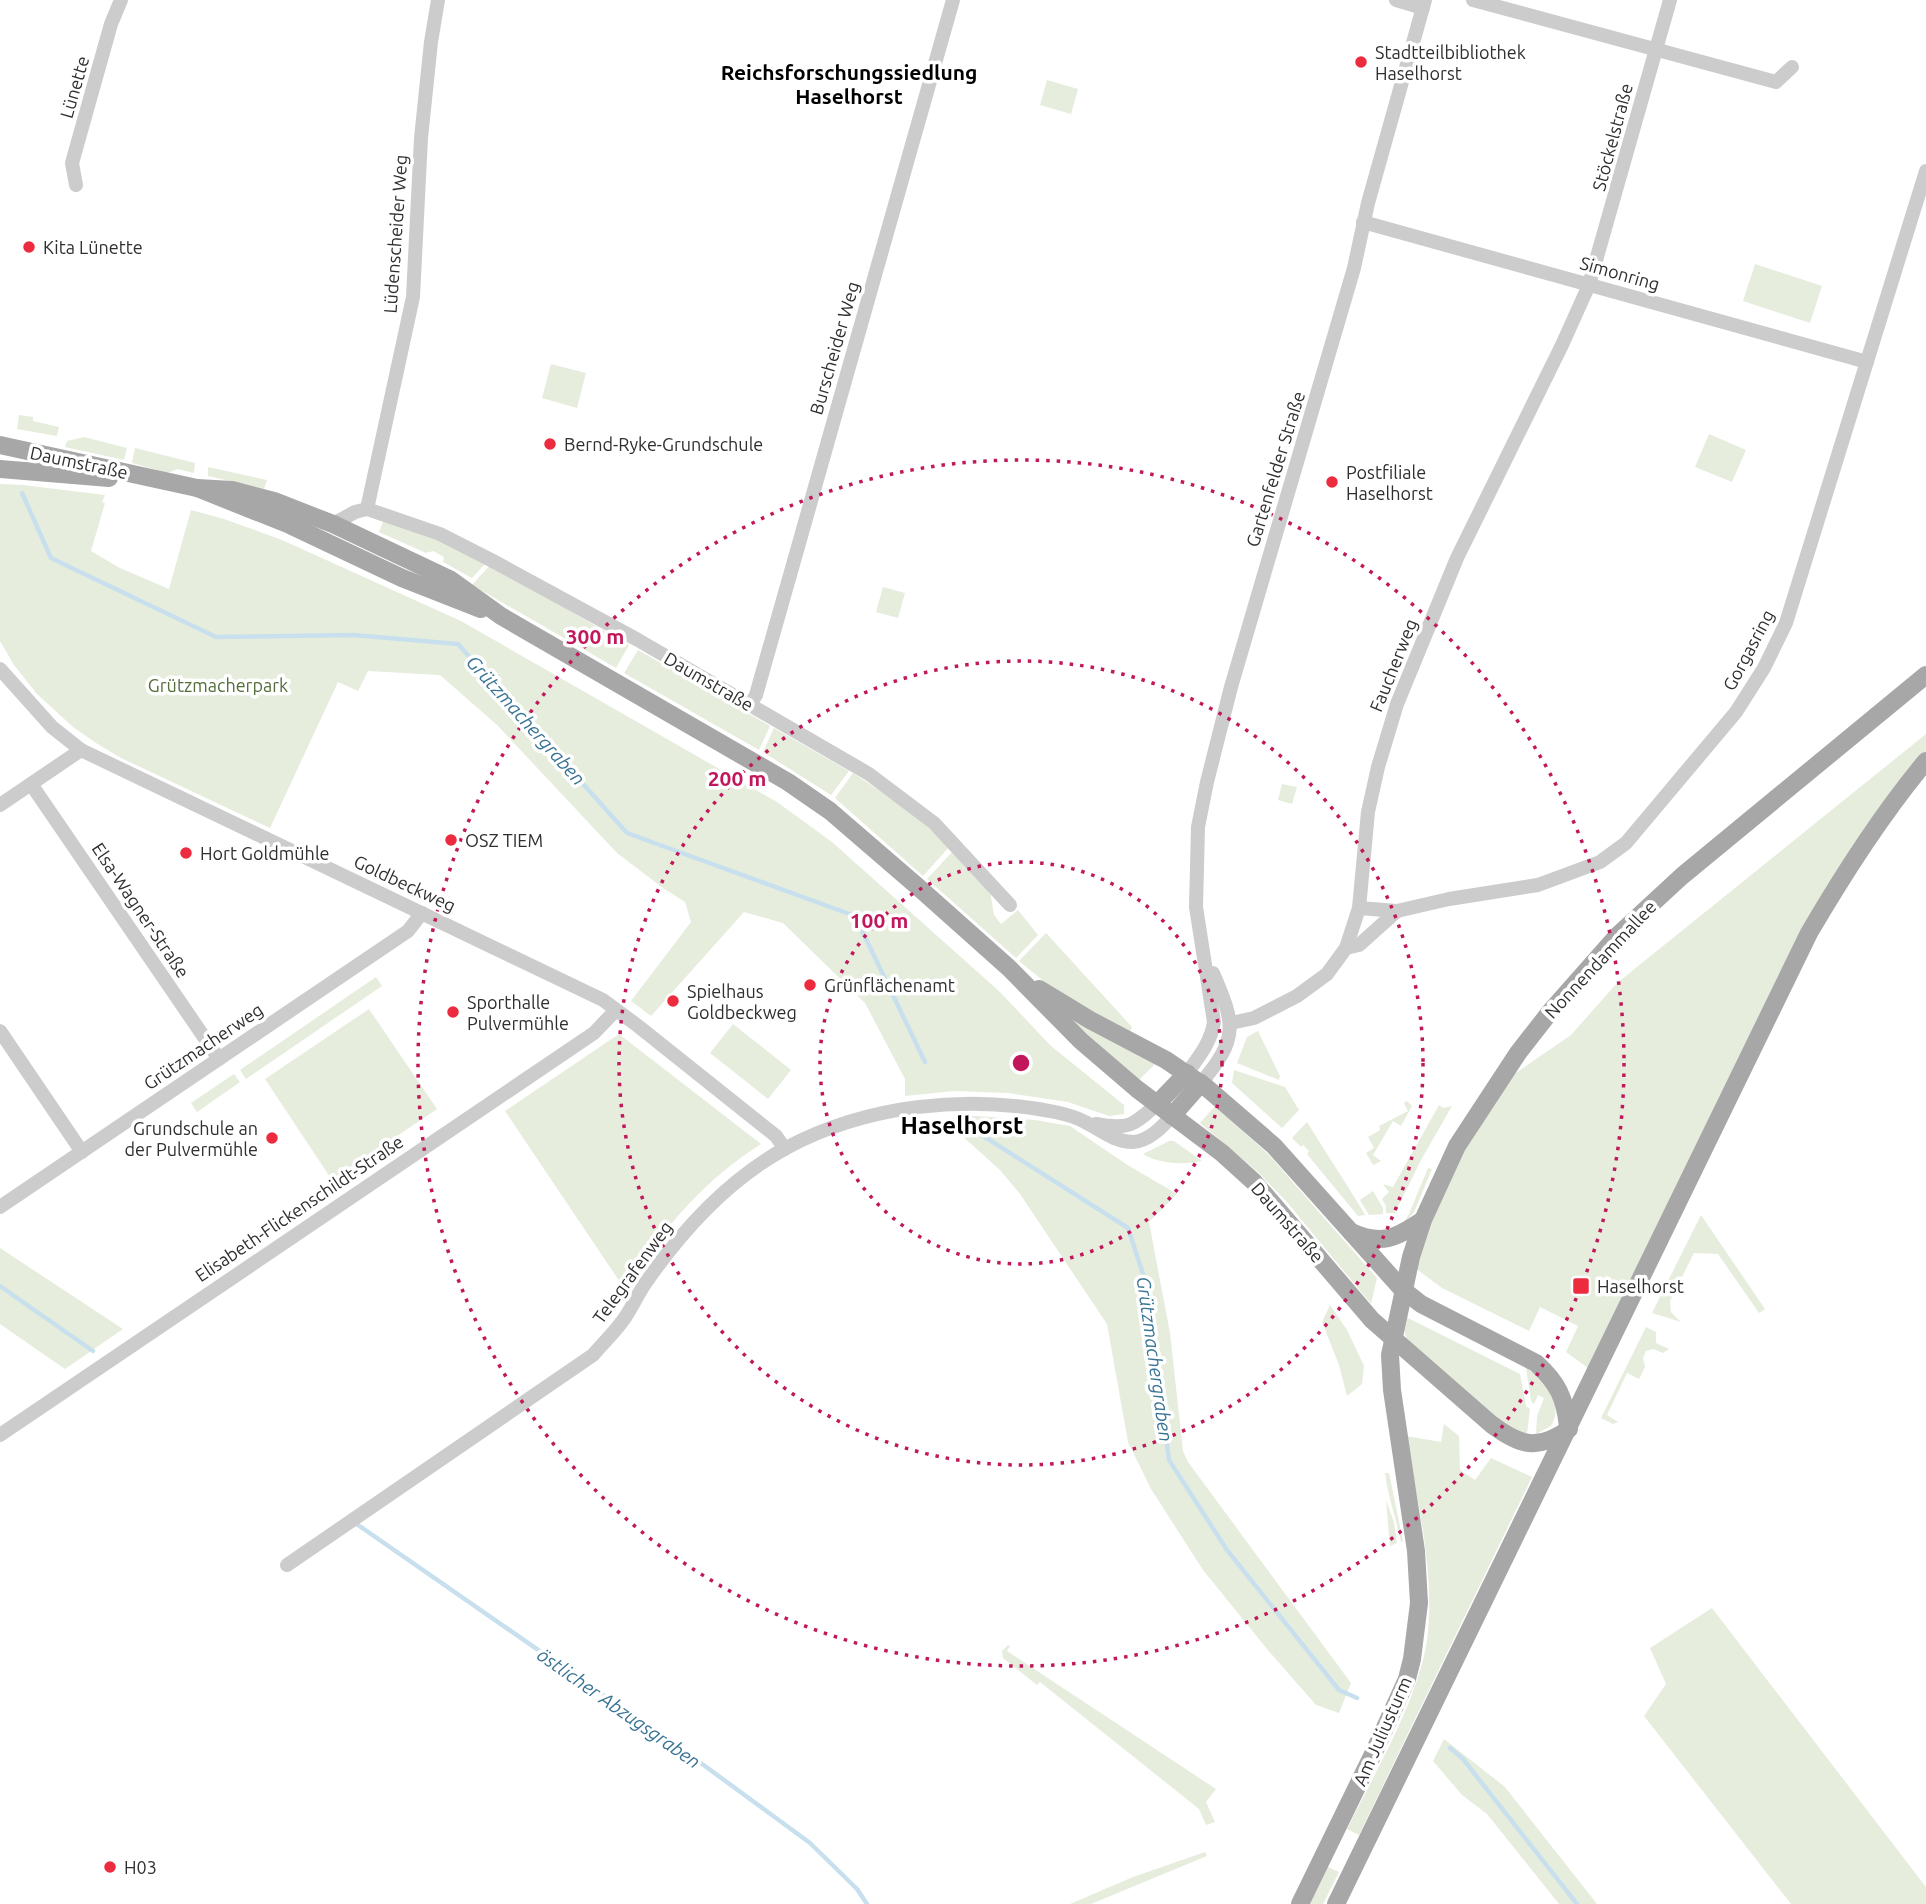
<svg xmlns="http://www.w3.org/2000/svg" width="1926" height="1904" viewBox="0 0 1926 1904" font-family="Ubuntu,sans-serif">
<rect width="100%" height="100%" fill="#fff"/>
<g fill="#e6eddd">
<path d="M1047 80 1078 89 1071 114 1040 105Z"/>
<path d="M1755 264 1822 286 1810 323 1743 301Z"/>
<path d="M551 364 586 373 577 408 542 398Z"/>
<path d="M19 415 33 417V421L59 427 57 436 17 429Z"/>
<path d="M1709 434 1746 450 1732 482 1695 467Z"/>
<path d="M84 437 127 448 124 460 65 447 67 441Z"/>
<path d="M135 448 195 463 194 473 177 469 168 473 132 463Z"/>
<path d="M208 467 267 480 264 489 208 476Z"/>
<path d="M0 484 23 485 105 495 102 502 105 503 91 551 120 568 169 589 191 510 224 519 282 540 461 621 777 802 832 842 1000 992 1051 1046 1124 1105V1114L1109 1116 1068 1102 1008 1093 954 1091 905 1096V1079L865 1003 783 923 744 912 651 1016 631 1001 691 922 685 902 663 888 617 853 497 725 440 675 368 671 358 691 338 682 270 828 121 758 96 743 73 727 37 694 14 665 0 641Z"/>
<path d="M384 519 425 532 486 563 472 578 443 562 444 557 433 551 426 553 379 532Z"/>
<path d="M490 565 629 645 616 668 472 585Z"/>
<path d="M883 587 905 593 898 618 876 612Z"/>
<path d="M638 650 770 726 759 750 624 673Z"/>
<path d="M774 728 849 771 831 795 763 752Z"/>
<path d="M1926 734V751L1883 806 1588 1368 1566 1352 1578 1326 1540 1307 1529 1331 1442 1288 1415 1268 1424 1240 1457 1162 1507 1079 1571 1035 1617 983Z"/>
<path d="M853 773 908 810 950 846 923 876 835 798Z"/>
<path d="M1282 784 1297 787 1292 804 1278 800Z"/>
<path d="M954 850 990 891 994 915 1001 924 1018 910 1038 935 1016 958 927 879Z"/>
<path d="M1046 933 1132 1027 1129 1034 1046 983 1019 961Z"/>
<path d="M376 977 382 986 246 1079 240 1070Z"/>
<path d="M1056 1006 1156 1063 1139 1080 1098 1049Z"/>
<path d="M369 1009 437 1109 332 1180 265 1079Z"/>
<path d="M733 1024 791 1070 768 1099 710 1053Z"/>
<path d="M1258 1031 1280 1076 1279 1080 1237 1063 1247 1037Z"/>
<path d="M619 1034 761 1144C700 1183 664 1229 624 1288L505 1111Z"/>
<path d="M1234 1070 1285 1087 1299 1110 1282 1128 1232 1083Z"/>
<path d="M234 1074 240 1082 197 1112 191 1103Z"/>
<path d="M1407 1101 1412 1106 1401 1126 1393 1121 1373 1155 1381 1161 1373 1165 1366 1153 1374 1148 1368 1137 1380 1130 1379 1126 1408 1111 1404 1103Z"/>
<path d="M1439 1105 1443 1108 1452 1106 1421 1160 1395 1213H1386V1206L1382 1199 1389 1192 1383 1184 1393 1187Z"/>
<path d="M1215 1106 1268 1154 1377 1278 1371 1304 1286 1201 1259 1173 1200 1123Z"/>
<path d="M975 1116 1035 1120 1070 1126 1126 1164 1177 1194 1149 1222 1170 1333 1183 1451 1188 1462 1351 1683 1339 1713 1316 1705 1267 1649 1203 1570 1151 1489 1128 1442 1107 1324 1020 1194 1000 1170 960 1134 952 1118Z"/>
<path d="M1307 1122 1358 1203 1365 1215 1358 1216 1307 1154 1309 1151 1303 1145 1301 1147 1292 1138Z"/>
<path d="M1169 1141H1174L1202 1161C1184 1165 1159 1164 1143 1154Z"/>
<path d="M1428 1168 1432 1169 1414 1212 1402 1226 1409 1214Z"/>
<path d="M1373 1191 1383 1208V1214L1369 1215 1360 1200Z"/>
<path d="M1701 1215 1765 1309 1759 1313 1718 1254 1694 1253 1670 1301 1671 1312 1681 1322 1652 1313Z"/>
<path d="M0 1248 123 1329 65 1369 0 1324Z"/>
<path d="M1330 1305 1347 1330 1364 1366 1362 1384 1347 1396 1339 1365 1322 1322Z"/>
<path d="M1404 1316 1520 1374 1526 1406 1530 1409 1527 1434 1507 1428 1407 1341 1403 1326Z"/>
<path d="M1646 1327 1656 1332V1343L1669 1349 1663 1353 1653 1349 1646 1351 1643 1358 1645 1367 1639 1379 1627 1373 1607 1415 1618 1422 1613 1424 1601 1418Z"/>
<path d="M1526 1367C1545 1379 1565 1403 1551 1426L1536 1434 1537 1416 1544 1398 1538 1395 1534 1404 1531 1401Z"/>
<path d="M1444 1424 1459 1436 1460 1470 1475 1480 1491 1458 1532 1477 1359 1835 1347 1829C1375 1772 1422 1694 1428 1632 1434 1567 1417 1501 1406 1436L1441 1442Z"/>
<path d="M1385 1473H1389L1403 1541 1401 1542C1396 1518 1388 1497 1385 1473Z"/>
<path d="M1386 1500 1394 1522 1397 1543 1390 1546Z"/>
<path d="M1712 1608 1926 1887V1904H1791L1644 1716 1666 1684 1650 1648Z"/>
<path d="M1008 1645 1010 1646 1007 1651 1216 1789 1206 1802 1215 1822 1206 1825 1199 1809 1040 1682 1037 1685 1003 1658 1002 1651Z"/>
<path d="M1444 1739 1505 1787 1597 1904H1559L1487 1814 1462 1795 1433 1761Z"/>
<path d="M1205 1852 1207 1856 1091 1904H1070L1133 1877Z"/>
<path d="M1328 1867 1339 1872 1323 1904H1310Z"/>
</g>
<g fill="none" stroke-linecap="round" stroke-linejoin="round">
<g stroke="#c8e0ee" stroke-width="4.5">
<path d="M22 493 51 558 216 637 353 635 458 644 627 833 855 916 925 1062"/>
<path d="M969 1127 1128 1228 1147 1286 1169 1460 1227 1550 1339 1690 1357 1698"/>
<path d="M0 1286 93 1351"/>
<path d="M358 1525 694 1758 810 1843 857 1889 867 1904"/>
<path d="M1450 1748 1463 1759 1577 1904"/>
</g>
<g stroke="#ccc" stroke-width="14">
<path d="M1396 0 1423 8"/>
<path d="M1473 0 1776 82 1792 67"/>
<path d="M76 185 72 163 111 24 121 0"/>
<path d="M1363 222 1867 362"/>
<path d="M367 509 413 297 421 138 431 42 438 0"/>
<path d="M333 524 355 512 367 509 440 534 491 560 638 640 869 774 934 823 1010 905"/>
<path d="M0 669 52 727 81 750 603 1000 638 1026 776 1136 785 1149"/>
<path d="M750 705 756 695 953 0"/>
<path d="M31 784 219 1059"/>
<path d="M0 805 81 750"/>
<path d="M1359 908 1397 911 1449 899 1538 885 1600 862 1626 843 1736 712 1764 668 1786 623 1926 171"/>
<path d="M1346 948 1359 945 1397 911"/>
<path d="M1231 1023 1254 1018 1297 996 1327 974 1346 948 1359 908 1368 812 1378 767 1397 704 1457 558 1562 345 1589 285 1670 0"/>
<path d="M0 1031 82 1152"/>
<path d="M1187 1073C1199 1057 1211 1042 1214 1022L1196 907 1198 827 1207 782 1231 687 1354 268 1368 203 1425 0"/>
<path d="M1201 1083C1239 1038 1235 1024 1213 973"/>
<path d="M1096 1124C1128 1130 1133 1126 1157 1104"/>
<path d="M0 1207 408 931 422 913"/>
<path d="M0 1435 594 1033 616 1010"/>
<path d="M287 1565 593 1355C603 1343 615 1332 624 1319 633 1306 639 1291 649 1278 685 1227 731 1178 786 1148 866 1105 966 1094 1055 1112 1065 1114 1076 1117 1085 1122 1101 1130 1114 1142 1133 1142 1149 1141 1162 1127 1172 1116"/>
</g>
<g stroke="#a7a7a7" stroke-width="18">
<path d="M0 445 197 488 290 525 402 578 481 609"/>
<path d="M0 469 109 478"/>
<path d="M197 488 232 490 274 501 333 524 451 580 501 616 788 782 830 811 917 886 1009 968 1081 1041 1137 1089 1222 1153 1254 1182 1372 1320 1491 1424C1520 1446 1538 1451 1569 1429"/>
<path d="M1039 989 1090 1020 1166 1060 1207 1088 1274 1146 1402 1289 1421 1304 1536 1363C1558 1383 1565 1398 1568 1427"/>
<path d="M1157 1104 1187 1073"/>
<path d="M1172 1116 1201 1083"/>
<path d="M1351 1232C1382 1246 1396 1238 1423 1220"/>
<path d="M1300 1904 1374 1752 1407 1679 1412 1659 1419 1603 1416 1551 1392 1390 1390 1355 1411 1257 1423 1220 1457 1146 1518 1053 1550 1012 1618 935 1682 876 1926 675"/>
<path d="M1336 1904 1809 933C1844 873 1881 815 1926 761"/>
</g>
</g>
<g fill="none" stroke="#c2185b" stroke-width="3.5" stroke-dasharray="3.5 7">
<circle cx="1021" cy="1063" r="201"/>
<circle cx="1021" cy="1063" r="402"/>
<circle cx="1021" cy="1063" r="603"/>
</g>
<g fill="#ed2b3e" stroke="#fff" stroke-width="2.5">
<circle cx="1361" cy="62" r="7"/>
<circle cx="29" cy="247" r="7"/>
<circle cx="550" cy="444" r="7"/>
<circle cx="1332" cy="482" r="7"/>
<circle cx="451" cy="840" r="7"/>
<circle cx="186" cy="853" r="7"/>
<circle cx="810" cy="985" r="7"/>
<circle cx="673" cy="1001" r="7"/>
<circle cx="453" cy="1012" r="7"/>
<circle cx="272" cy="1138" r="7"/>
<rect x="1572" y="1277" width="18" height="18" rx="3.5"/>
<circle cx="110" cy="1867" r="7"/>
</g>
<g text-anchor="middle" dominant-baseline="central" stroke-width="7" stroke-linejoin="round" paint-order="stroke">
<g font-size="18" fill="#2f2f2f" stroke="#fff" text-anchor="start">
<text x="1375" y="52">Stadtteilbibliothek<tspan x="1375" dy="21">Haselhorst</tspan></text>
<text x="43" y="247">Kita Lünette</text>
<text x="564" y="444">Bernd-Ryke-Grundschule</text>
<text x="1346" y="472">Postfiliale<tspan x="1346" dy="21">Haselhorst</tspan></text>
<text x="465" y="840">OSZ TIEM</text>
<text x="200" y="853">Hort Goldmühle</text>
<text x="824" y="985">Grünflächenamt</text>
<text x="687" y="991">Spielhaus<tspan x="687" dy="21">Goldbeckweg</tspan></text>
<text x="467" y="1002">Sporthalle<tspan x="467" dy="21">Pulvermühle</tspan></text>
<text x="258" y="1128" text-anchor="end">Grundschule an<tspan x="258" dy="21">der Pulvermühle</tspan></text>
<text x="1597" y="1286">Haselhorst</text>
<text x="124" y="1867">H03</text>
</g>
<g font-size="18" fill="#2f2f2f" stroke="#fff">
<text transform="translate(74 87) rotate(-74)">Lünette</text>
<text transform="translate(1612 137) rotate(-75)">Stöckelstraße</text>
<text transform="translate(395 234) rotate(-86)">Lüdenscheider Weg</text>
<text transform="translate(1620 273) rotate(16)">Simonring</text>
<text transform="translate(834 348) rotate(-74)">Burscheider Weg</text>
<text transform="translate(79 462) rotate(12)">Daumstraße</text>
<text transform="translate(1275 469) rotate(-73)">Gartenfelder Straße</text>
<text transform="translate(1748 650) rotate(-62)">Gorgasring</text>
<text transform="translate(1393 665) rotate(-68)">Faucherweg</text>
<text transform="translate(709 681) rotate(30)">Daumstraße</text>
<text transform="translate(405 883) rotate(25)">Goldbeckweg</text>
<text transform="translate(141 910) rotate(56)">Elsa-Wagner-Straße</text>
<text transform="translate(1600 959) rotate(-47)">Nonnendammallee</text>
<text transform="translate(203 1046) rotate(-34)">Grützmacherweg</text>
<text transform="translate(299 1208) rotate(-34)">Elisabeth-Flickenschildt-Straße</text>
<text transform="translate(1288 1222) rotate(49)">Daumstraße</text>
<text transform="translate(632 1272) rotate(-54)">Telegrafenweg</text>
<text transform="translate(1382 1731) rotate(-66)">Am Juliusturm</text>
</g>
<g font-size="18" fill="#546d3a" stroke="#fff">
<text x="218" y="685">Grützmacherpark</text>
</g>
<g font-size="19" font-style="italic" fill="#397495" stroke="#fff">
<text transform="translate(526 720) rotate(48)">Grützmachergraben</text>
<text transform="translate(1155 1359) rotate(82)">Grützmachergraben</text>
<text transform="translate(619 1708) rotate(35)">östlicher Abzugsgraben</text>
</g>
<g font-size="21" font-weight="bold" fill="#000" stroke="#fff">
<text x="849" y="72">Reichsforschungssiedlung<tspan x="849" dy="24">Haselhorst</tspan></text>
</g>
<g font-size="24" font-weight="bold" fill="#000" stroke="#fff">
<text x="962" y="1125">Haselhorst</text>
</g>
</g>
<circle cx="1021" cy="1063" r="10" fill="#c2185b" stroke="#fff" stroke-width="3.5"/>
<g font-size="21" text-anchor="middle" font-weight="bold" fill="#c2185b" stroke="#fff" stroke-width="7" stroke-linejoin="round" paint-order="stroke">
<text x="595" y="644">300 m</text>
<text x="737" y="786">200 m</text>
<text x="879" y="928">100 m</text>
</g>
</svg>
